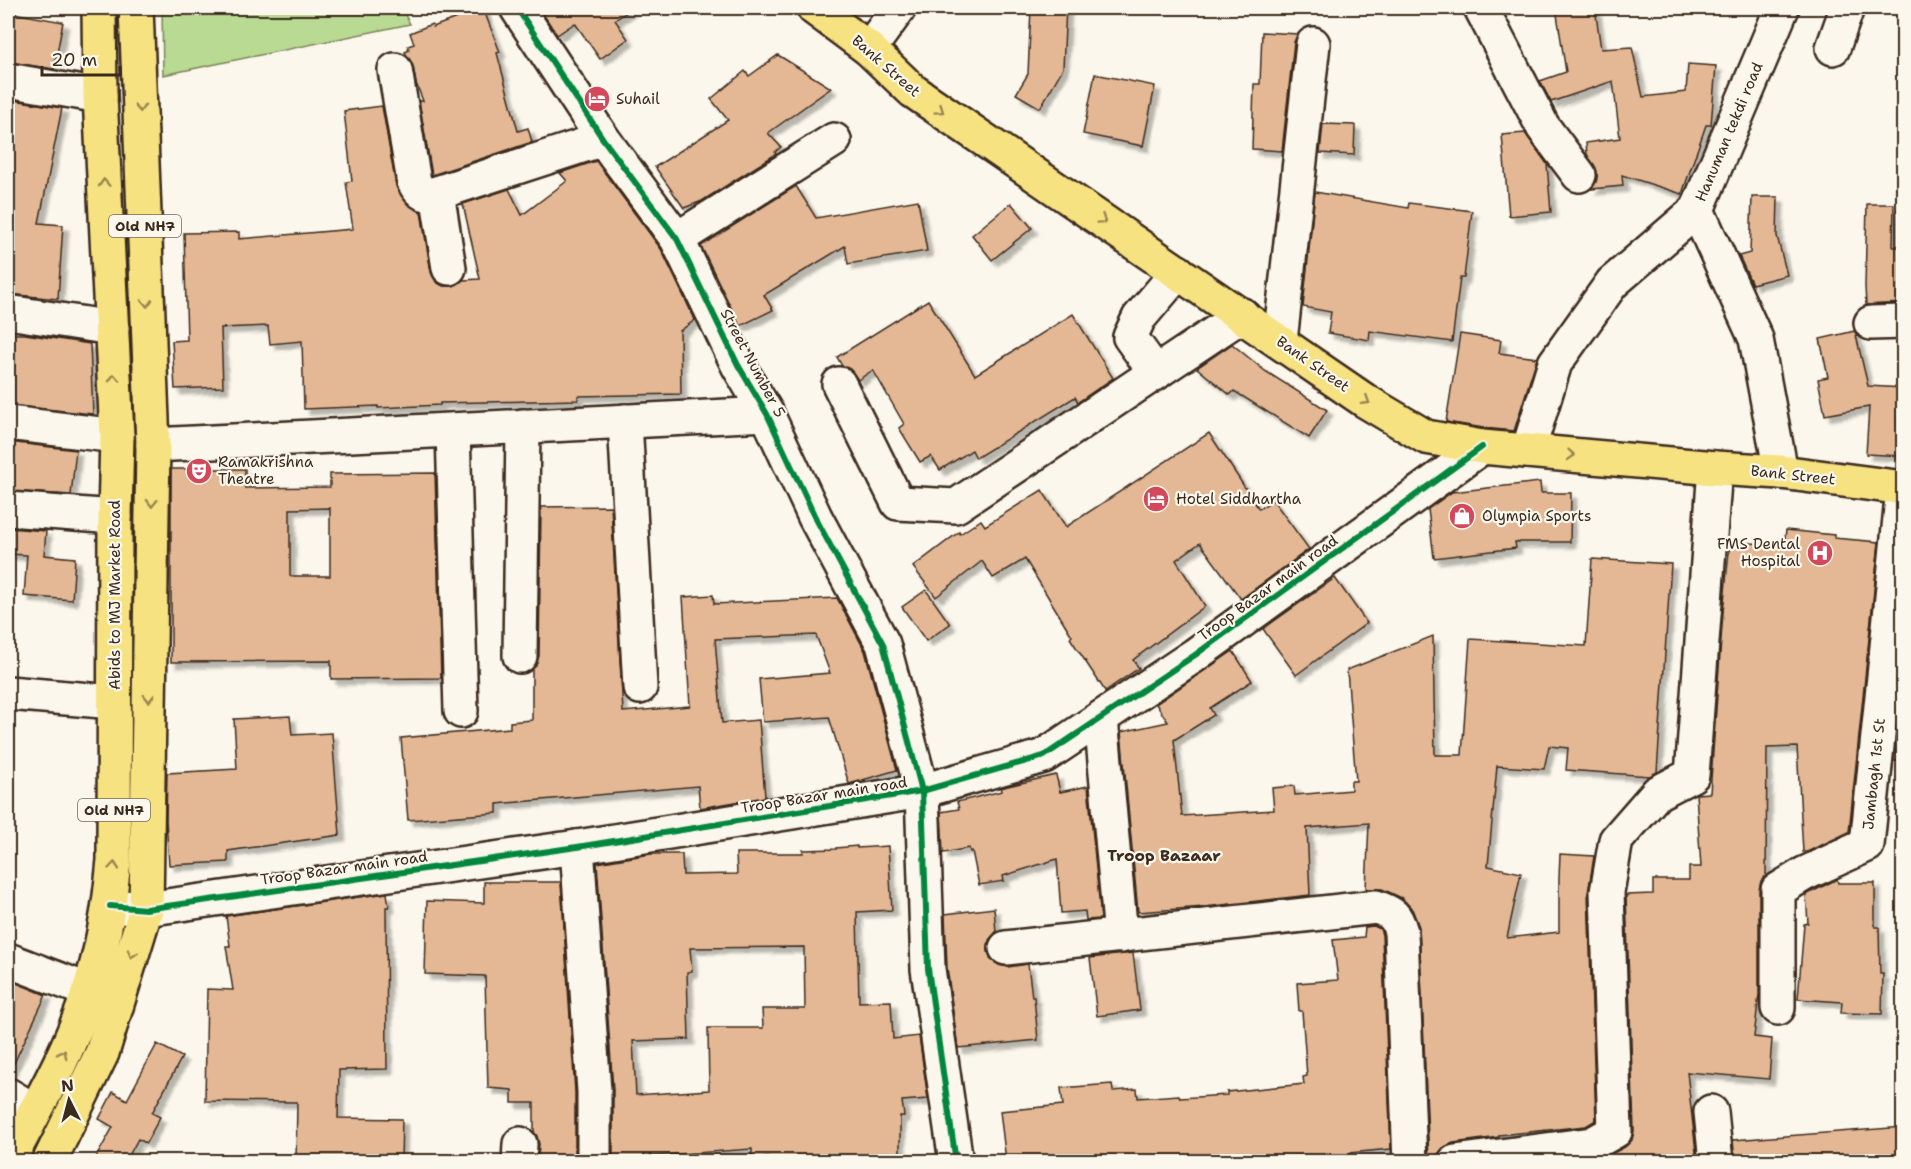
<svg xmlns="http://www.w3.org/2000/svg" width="1911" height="1169" viewBox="0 0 1911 1169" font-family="'Shantell Sans',sans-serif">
<defs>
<filter id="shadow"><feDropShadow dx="5.5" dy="5.5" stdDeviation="1.5" flood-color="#0004"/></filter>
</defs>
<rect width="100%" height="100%" fill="#fbf7ec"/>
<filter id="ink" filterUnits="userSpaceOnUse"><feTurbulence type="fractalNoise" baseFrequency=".0167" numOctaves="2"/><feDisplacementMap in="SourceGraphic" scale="12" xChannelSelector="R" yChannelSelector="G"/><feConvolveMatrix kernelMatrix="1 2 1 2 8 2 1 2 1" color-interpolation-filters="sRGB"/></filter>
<g filter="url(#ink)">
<path fill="#b8da93" stroke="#7a8258" stroke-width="1.5" d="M162 8H401L410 24 163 75Z"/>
<g fill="#e4b895" stroke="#3b2a1e" stroke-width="1.5" fill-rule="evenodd" filter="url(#shadow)">
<path d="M483 8 500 52 497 53 518 131 528 128 532 142 432 175 419 101H423L416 83 413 66 405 52 409 50 408 46 414 44 410 33 432 24 433 27Z"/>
<path d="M539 8H633L615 20 628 39 600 59 575 23 557 35Z"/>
<path d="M1031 8H1066L1063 68 1040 108 1016 94 1028 74Z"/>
<path d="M1556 8H1595L1601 49 1632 47 1643 97 1686 92 1688 64 1716 66 1711 125H1706L1682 194 1622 175 1623 186 1591 189 1596 182 1597 172 1587 154 1586 143 1620 138 1613 81 1551 102 1540 81 1566 72Z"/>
<path d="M8 12 63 22 54 69 8 62Z"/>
<path d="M1262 32 1298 34 1294 42 1282 151 1252 149 1254 84H1260Z"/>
<path d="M778 55 831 88 768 133 781 147 775 152 776 154 702 201 684 208 655 167 728 120 711 99 745 71 749 76Z"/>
<path d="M1095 74 1155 86 1143 146 1083 134Z"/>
<path d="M8 99 62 108 39 223 63 225 58 299 8 294Z"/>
<path d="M382 106 396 186 407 204 421 212 431 272 436 282 443 286H453L463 280 480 279 463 204 509 189 522 215 567 181 560 173 596 161 661 249 695 320 680 331 681 394 578 396V400L440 403V405L378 408V406L304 409 302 341 270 344 268 326 221 328 223 387 175 389 172 341 187 340 184 233 239 232V239L353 229 346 182 352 181 344 111Z"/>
<path d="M1323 124 1355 125 1354 155 1320 153Z"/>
<path d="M1525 133 1547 164 1551 212 1509 216 1502 135Z"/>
<path d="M796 186 816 218 918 200 927 251 848 264 845 246 764 295 773 310 740 326 701 246Z"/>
<path d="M1315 192 1408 208 1409 203 1472 211 1464 278H1460L1452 342 1370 331 1369 340 1328 333 1331 312 1303 307Z"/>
<path d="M1752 197H1778L1777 236 1787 275 1752 284 1739 256 1750 253Z"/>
<path d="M1011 203 1032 228 992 260 972 235Z"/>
<path d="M1867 204H1894L1893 247H1904V303L1866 305 1865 286Z"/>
<path d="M928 300 975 375 1073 314 1113 378 1078 402 1075 397 976 458 972 450 940 470 931 456 920 462 899 428 904 424 873 370 858 380 850 369 842 366 837 357Z"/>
<path d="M1855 331 1868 386 1904 388V456L1866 454 1869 407 1825 415 1818 379 1828 377 1820 339Z"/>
<path d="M8 334H25L90 344 93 414 8 405Z"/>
<path d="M1460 334 1501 340 1499 353 1537 358 1514 431 1484 428 1446 422Z"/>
<path d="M1232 344 1265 371 1327 410 1309 438 1234 391 1230 395 1197 368Z"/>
<path d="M1209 433 1259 509 1273 500 1309 549 1241 599 1200 543 1176 560 1205 606 1133 660 1139 668 1105 691 1070 638 1072 636 1025 559 993 578 982 561 936 597 913 567 959 532 960 534 981 520 985 526 1042 490 1066 527Z"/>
<path d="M8 442 76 450 71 495 8 491Z"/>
<path d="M171 469H245V488L330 487V474L435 473 441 678 331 679V661L171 662ZM330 508V576H290V509Z"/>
<path d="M1540 482 1541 493H1571L1570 542H1515L1516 548 1434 558 1428 509 1452 492Z"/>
<path d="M611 506 623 712 690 706 683 597 713 595 714 604 837 598 865 651 897 770 849 784 829 717 763 722 759 679 830 673 816 635 715 639 722 723 759 720 765 797 700 808 698 786 497 804V813L408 820 401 738 510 728V722L532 720V670L536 665 539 656 541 507Z"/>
<path d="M8 528 46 531 44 555 75 558 72 600 24 596 27 555 8 554Z"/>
<path d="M1786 530 1834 535V538L1879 542 1849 832 1807 852H1803L1797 747 1767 748 1766 876 1761 881 1759 890V994L1754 1037 1772 1039 1769 1079 1687 1072 1697 1161H1598L1625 1147 1632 1140 1634 1131 1626 895 1653 894V880H1689V867H1701L1696 794 1710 793 1723 612 1730 541 1784 546Z"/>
<path d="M1592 559 1671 564 1657 772 1650 776 1566 770 1568 748 1549 746 1544 769 1497 766 1488 866 1521 873 1507 938 1559 932V878L1560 854 1594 856 1588 893 1596 1120 1586 1126 1499 1135V1137L1453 1143 1443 1148 1438 1154 1437 1161H1429L1419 927 1412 909 1402 898 1382 889H1366L1369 823 1307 828 1310 895 1204 907 1138 912 1121 732 1168 722 1156 704 1233 651 1252 681 1210 708 1214 715 1174 740 1182 816 1274 810 1272 788 1294 786 1295 795 1351 790V781H1356L1347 670 1433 636 1435 755H1462L1470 639 1586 646Z"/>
<path d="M1335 578 1367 623 1296 675 1263 629Z"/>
<path d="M926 590 950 624 926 641 902 607Z"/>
<path d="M1904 670V761H1894Z"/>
<path d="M290 716 292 735 332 733 340 835 228 851V862L169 865 166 820 167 773 237 769 234 719Z"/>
<path d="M1056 775 1060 792 1088 786 1101 919 1086 920 1085 911 1061 913 1057 859 1003 876 1004 881 979 885 972 851 970 852 969 848 943 853 941 812 959 809 957 802 1002 791 1001 788 1008 786Z"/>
<path d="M857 846V848L888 846 892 910 857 912 859 1002 891 1001 893 1039 919 1036 928 1099 902 1101 904 1116H900V1161H845L844 1157 752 1158V1149L639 1157V1161H613V1090L597 863 651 854H682L683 875 737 874 736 853H803V850L836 849V848ZM804 947 805 1009H762L763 1028H708L709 1090 636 1095 633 1041 689 1039 687 972 692 971 690 948Z"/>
<path d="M1837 879 1838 883H1875V927H1879L1880 974H1883L1882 1014 1841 1013 1842 1002 1798 999 1804 924 1808 923 1806 895Z"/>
<path d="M484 882H561L575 1092V1156L538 1157 539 1144 537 1136 534 1132V1103H512V1090L488 1088 485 976 425 974 427 901 484 903Z"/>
<path d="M387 893 389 907H386L387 1069 339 1070 338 1118 402 1119 401 1161H296L297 1102 205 1101 207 989 233 990 226 946H230L226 916Z"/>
<path d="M994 908 996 932 989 940 988 951 991 960 999 965 1008 967 1028 964 1032 997H1034L1038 1040 958 1048 947 967 945 914Z"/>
<path d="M1374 926 1380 929 1382 935 1391 1149 1350 1153 1351 1156 1312 1160 1311 1155 1250 1161H1006L1000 1111 1063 1105 1061 1088 1112 1084 1113 1091 1137 1089 1138 1098 1179 1095 1180 1098 1227 1095V1092L1304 1084 1303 1077 1307 1076 1302 1011H1299L1297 983 1338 980 1333 940 1364 937 1365 927Z"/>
<path d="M1133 953 1140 1010 1097 1016 1090 958Z"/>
<path d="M14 982 46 995 8 1076V995Z"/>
<path d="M157 1044 182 1057 152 1113 160 1117 146 1143 138 1139 126 1161H94L113 1127 99 1119 113 1092 127 1100Z"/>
<path d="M1904 1127V1161H1735L1733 1140Z"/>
</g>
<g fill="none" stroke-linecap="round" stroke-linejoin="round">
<defs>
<g id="minor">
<path d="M517 8 603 139 677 239 738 365 767 414 815 517 883 644 922 791 928 969 956 1162"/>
<path d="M1481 8 1543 127 1579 175"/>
<path d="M1833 48 1847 8"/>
<path d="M869 49 899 8"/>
<path d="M395 70 414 182C420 193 424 196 437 193L603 139"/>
<path d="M8 80 100 96"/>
<path d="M437 193 449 268"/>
<path d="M1697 210 1756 339 1781 472"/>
<path d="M677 239 834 140"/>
<path d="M8 312 112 328"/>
<path d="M1871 323 1904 322"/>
<path d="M1280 341 1313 44"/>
<path d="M1156 373 1130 337 1139 318 1178 272"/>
<path d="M839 384 898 503 956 506 1242 315"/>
<path d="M625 421 640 687"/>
<path d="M8 423 117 436"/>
<path d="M453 430 461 711"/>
<path d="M153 445 767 414"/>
<path d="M1528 451 1555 363 1612 283 1697 210 1782 8"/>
<path d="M8 509 115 517"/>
<path d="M520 656 523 426"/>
<path d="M8 693 114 702"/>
<path d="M1101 718 1121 936"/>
<path d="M577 847 594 1091V1162"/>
<path d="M110 906 146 909 577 847 922 791 1044 756 1195 655 1482 447"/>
<path d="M1006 948 1376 907C1393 913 1396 915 1401 932L1410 1162"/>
<path d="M8 960 89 991"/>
<path d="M1778 1008V890L1804 874 1867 845 1903 488"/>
<path d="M8 1095 35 1111"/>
<path d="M1711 1112 1716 1162"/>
<path d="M519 1162 520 1144"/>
<path d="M1455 1162 1592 1144 1615 1131 1607 892 1616 840 1657 793 1692 775 1715 468"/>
</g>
<g id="major">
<path d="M814 8 869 49 913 91 1364 400 1426 437 1482 447 1715 468 1781 472 1904 488"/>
<path d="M8 1162C37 1107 70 1051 89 991 103 949 110 904 114 860L115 517 117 436 100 96 99 8"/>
<path d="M49 1162 102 1053 146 909 153 445 136 8"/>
</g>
</defs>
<use href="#minor" stroke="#3b2a1e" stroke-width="38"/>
<use href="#major" stroke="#3b2a1e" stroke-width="38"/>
<use href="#minor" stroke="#fbf7ec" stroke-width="33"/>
<use href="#major" stroke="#f7e281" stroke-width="33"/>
<defs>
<g id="cycleway">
<path d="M517 8 603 139 677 239 738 365 767 414 815 517 883 644 922 791 928 969 956 1162"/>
<path d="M110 906 146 909 577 847 922 791 1044 756 1195 655 1482 447"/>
</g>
</defs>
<use href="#cycleway" stroke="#fbf7ec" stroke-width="10"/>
<use href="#cycleway" stroke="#00873e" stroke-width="6"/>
</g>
<defs><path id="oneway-chevron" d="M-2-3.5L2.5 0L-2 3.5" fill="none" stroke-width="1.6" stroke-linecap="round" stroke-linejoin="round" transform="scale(1.5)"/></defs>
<g stroke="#998650">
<use href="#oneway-chevron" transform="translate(140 108) rotate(88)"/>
<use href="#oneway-chevron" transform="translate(940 110) rotate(34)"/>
<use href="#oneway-chevron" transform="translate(104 183) rotate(-93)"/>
<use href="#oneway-chevron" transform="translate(1102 220) rotate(34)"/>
<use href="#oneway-chevron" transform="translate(147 303) rotate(88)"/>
<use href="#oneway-chevron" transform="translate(114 378) rotate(-93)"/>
<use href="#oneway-chevron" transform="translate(1366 401) rotate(32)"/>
<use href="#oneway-chevron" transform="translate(1571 455) rotate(5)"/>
<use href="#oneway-chevron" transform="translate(152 503) rotate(91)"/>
<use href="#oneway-chevron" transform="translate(149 698) rotate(91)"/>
<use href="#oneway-chevron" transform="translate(114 866) rotate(-85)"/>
<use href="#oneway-chevron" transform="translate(132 954) rotate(107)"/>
<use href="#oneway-chevron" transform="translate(63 1054) rotate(-64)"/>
</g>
</g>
<defs>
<symbol id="hotel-disc" viewBox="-11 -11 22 22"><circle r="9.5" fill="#d1495b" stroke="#fbf7ec"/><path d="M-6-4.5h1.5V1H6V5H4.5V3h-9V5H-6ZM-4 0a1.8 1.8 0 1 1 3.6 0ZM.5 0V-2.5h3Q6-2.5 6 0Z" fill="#fff"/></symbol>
<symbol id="theatre-disc" viewBox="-11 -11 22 22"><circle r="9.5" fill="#d1495b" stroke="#fbf7ec"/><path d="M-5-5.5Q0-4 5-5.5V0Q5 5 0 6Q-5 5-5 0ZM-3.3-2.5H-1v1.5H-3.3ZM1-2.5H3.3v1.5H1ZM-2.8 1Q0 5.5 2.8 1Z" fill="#fff"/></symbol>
<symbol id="shop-disc" viewBox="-11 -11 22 22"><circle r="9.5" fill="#d1495b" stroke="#fbf7ec"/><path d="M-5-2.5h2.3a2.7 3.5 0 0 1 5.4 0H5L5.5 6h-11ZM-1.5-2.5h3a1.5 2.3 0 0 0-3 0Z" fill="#fff"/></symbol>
<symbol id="hospital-disc" viewBox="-11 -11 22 22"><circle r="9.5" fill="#d1495b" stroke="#fbf7ec"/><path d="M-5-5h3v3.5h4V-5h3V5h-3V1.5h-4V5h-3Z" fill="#fff"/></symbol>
</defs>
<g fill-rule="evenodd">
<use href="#hotel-disc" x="582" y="84" width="30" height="30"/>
<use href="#theatre-disc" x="184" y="456" width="30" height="30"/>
<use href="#hotel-disc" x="1141" y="484" width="30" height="30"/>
<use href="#shop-disc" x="1447" y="501" width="30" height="30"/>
<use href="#hospital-disc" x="1805" y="538" width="30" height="30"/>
</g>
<g text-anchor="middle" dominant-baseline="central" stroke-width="4.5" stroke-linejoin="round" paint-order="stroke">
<g fill="#fbf7ec" stroke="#75685c" stroke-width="1.5">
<rect x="109" y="215" width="72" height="22" rx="4.5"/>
<rect x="78" y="799" width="72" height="22" rx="4.5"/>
</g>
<g font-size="14" font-weight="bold" fill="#3b2a1e">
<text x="145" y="226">Old NH7</text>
<text x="114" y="810">Old NH7</text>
</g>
<g font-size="15" fill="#3b2a1e" stroke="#fbf7ec">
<text transform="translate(886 66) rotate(41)">Bank Street</text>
<text transform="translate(1729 132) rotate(-67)">Hanuman tekdi road</text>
<text transform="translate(753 363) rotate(62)">Street Number 5</text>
<text transform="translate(1313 364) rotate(35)">Bank Street</text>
<text transform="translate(1793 475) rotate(6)">Bank Street</text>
<text transform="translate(1268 588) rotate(-36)">Troop Bazar main road</text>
<text transform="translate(115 595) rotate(-90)">Abids to MJ Market Road</text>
<text transform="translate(1874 774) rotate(-84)">Jambagh 1st St</text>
<text transform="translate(824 795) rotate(-9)">Troop Bazar main road</text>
<text transform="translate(344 868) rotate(-8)">Troop Bazar main road</text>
</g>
<g font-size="15" fill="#3b2a1e" stroke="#fbf7ec" text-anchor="start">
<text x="616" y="99">Suhail</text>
<text x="218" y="462">Ramakrishna<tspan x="218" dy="17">Theatre</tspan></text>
<text x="1176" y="499">Hotel Siddhartha</text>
<text x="1482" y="516">Olympia Sports</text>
<text x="1800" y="544" text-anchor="end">FMS Dental<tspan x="1800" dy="17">Hospital</tspan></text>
</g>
<g font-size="16" font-weight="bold" fill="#3b2a1e" stroke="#fbf7ec">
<text x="1164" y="855">Troop Bazaar</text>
</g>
</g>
<rect width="1911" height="1169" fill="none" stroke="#fbf7ec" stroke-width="30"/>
<rect x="15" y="15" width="1881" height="1139" fill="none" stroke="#3b2a1e" stroke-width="2" filter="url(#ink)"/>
<g transform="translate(69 1100) rotate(354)" stroke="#fbf7ec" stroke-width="4.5" paint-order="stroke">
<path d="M0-4.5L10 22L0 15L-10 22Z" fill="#3b2a1e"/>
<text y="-9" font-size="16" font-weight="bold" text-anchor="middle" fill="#3b2a1e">N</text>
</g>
<path d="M42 66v9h78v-9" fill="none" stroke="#3b2a1e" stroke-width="3"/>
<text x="51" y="66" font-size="18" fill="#3b2a1e" stroke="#fbf7ec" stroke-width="4.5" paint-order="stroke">20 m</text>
</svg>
